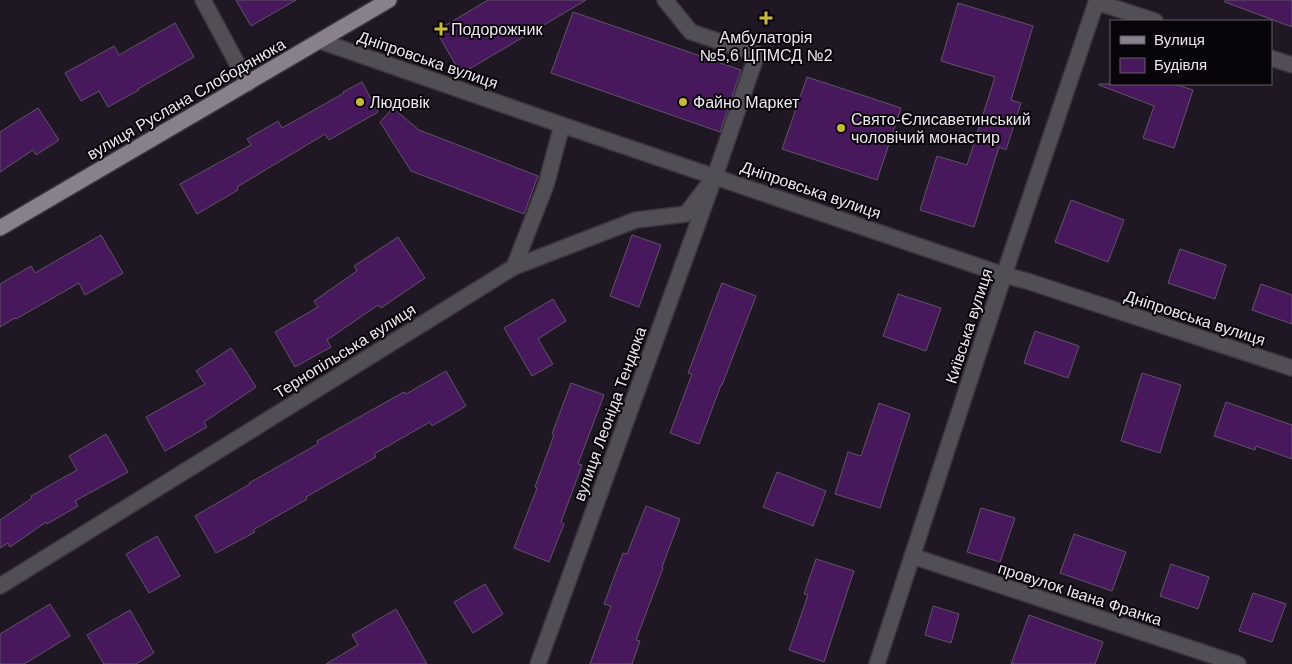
<svg xmlns="http://www.w3.org/2000/svg" width="1292" height="664" viewBox="0 0 1292 664" font-family="Arial,sans-serif">
<rect width="100%" height="100%" fill="#201725"/>
<g fill="#48185d" stroke="#5f5565">
<path d="M236 0H296L251 26Z"/>
<path d="M488 0H586L461 74 436 31Z"/>
<path d="M1225 0H1292V27L1225 2Z"/>
<path d="M958 3 1033 26 1011 100 1021 103 1006 150 999 147 974 227 920 210 937 156 967 165 995 77 941 61Z"/>
<path d="M573 12 741 70 720 132 551 73Z"/>
<path d="M175 23 194 57 138 89 139 90 108 107 99 91 81 101 65 73 114 46 119 55Z"/>
<path d="M807 77 901 108 877 180 782 149Z"/>
<path d="M362 82 378 112 329 140 325 134 237 187 238 190 197 214 180 184 251 145 247 139 278 121 282 128 344 93 343 92Z"/>
<path d="M1099 84H1174L1193 90 1174 148 1143 138 1154 106 1099 85Z"/>
<path d="M38 108 59 140 36 155 33 150 0 172V132Z"/>
<path d="M393 108 419 130 538 176 524 214 411 171 380 122Z"/>
<path d="M1071 200 1124 220 1108 262 1055 242Z"/>
<path d="M101 235 123 273 85 295 79 283 16 319 15 318 0 327V284L31 266 35 273Z"/>
<path d="M632 235 661 245 639 307 610 296Z"/>
<path d="M398 237 425 278 381 308 378 305 327 340 331 347 295 367 275 332 318 307 314 301 357 271 354 266Z"/>
<path d="M1180 249 1226 265 1215 299 1168 283Z"/>
<path d="M722 283 756 296 722 385H721L699 444 670 433 692 374 688 373Z"/>
<path d="M1261 284 1292 295V324L1252 310Z"/>
<path d="M898 294 941 308 926 351 883 336Z"/>
<path d="M553 299 566 321 538 339 553 364 532 376 504 328Z"/>
<path d="M1035 331 1079 346 1068 378 1024 363Z"/>
<path d="M231 348 256 387 204 422 207 427 165 451 146 417 205 384 196 371Z"/>
<path d="M446 371 466 406 432 426 430 422 374 454 376 457 306 497 307 499 253 530 255 532 216 553 195 516 250 484 249 483 318 444 317 441 354 420 404 392 406 394Z"/>
<path d="M1142 373 1181 385 1160 453 1121 441Z"/>
<path d="M571 383 604 395 578 464 582 465 561 522 564 524 549 562 514 548 537 488 535 487 554 435 552 434Z"/>
<path d="M1226 402 1292 425V459L1256 446 1255 450 1214 436Z"/>
<path d="M879 403 910 414 880 508 835 494 848 452 861 456Z"/>
<path d="M106 434 128 472 75 501 78 506 47 524 46 522 10 547 8 543 0 548V520L32 498 31 496 77 470 69 456Z"/>
<path d="M777 472 826 491 813 526 763 507Z"/>
<path d="M646 506 680 519 662 567 663 568 636 640 640 641 632 664H590L611 606 604 604 623 553 627 554Z"/>
<path d="M981 508 1015 518 1000 562 967 552Z"/>
<path d="M1074 534 1126 552 1112 591 1060 573Z"/>
<path d="M157 536 180 576 149 593 126 554Z"/>
<path d="M816 559 854 571 824 662 789 650 808 595 804 594Z"/>
<path d="M1171 564 1209 577 1198 609 1160 596Z"/>
<path d="M485 584 503 614 473 633 454 602Z"/>
<path d="M1253 593 1286 604 1272 642 1239 631Z"/>
<path d="M50 604 70 636 24 664H0V634Z"/>
<path d="M933 606 959 614 951 643 925 635Z"/>
<path d="M396 609 427 664H326L358 645 352 635Z"/>
<path d="M130 610 154 653 136 664H104L87 635Z"/>
<path d="M1029 615 1103 642 1095 664H1011Z"/>
</g>
<g fill="none" stroke-linecap="round" stroke-linejoin="round">
<defs>
<g id="minor">
<path d="M203 0 238 65 247 84"/>
<path d="M1096 2 1155 21"/>
<path d="M320 41 562 125 1004 275 1027 281 1292 368"/>
<path d="M1271 58 1292 65"/>
<path d="M514 267 546 185 562 125"/>
<path d="M912 556 1238 664"/>
<path d="M0 586 514 267 636 220 686 214 715 176"/>
<path d="M538 664 715 176 757 54 691 32 665 0"/>
<path d="M877 664 1004 275 1097 0"/>
</g>
<path id="major" d="M0 228 389 0"/>
</defs>
<use href="#minor" stroke="#3d3441" stroke-width="18"/>
<use href="#major" stroke="#3d3441" stroke-width="18"/>
<use href="#minor" stroke="#524e55" stroke-width="15"/>
<use href="#major" stroke="#89808e" stroke-width="15"/>
</g>
<g fill="#c8bb3b" stroke="#08050a" stroke-width="2">
<path d="M763.5 10.5h5v5h5v5h-5v5h-5v-5h-5v-5h5z"/>
<path d="M438.5 21.5h5v5h5v5h-5v5h-5v-5h-5v-5h5z"/>
<circle cx="360" cy="102" r="5"/>
<circle cx="683" cy="102" r="5"/>
<circle cx="841" cy="128" r="5"/>
</g>
<g text-anchor="middle" dominant-baseline="central" stroke-width="4" stroke-linejoin="round" paint-order="stroke">
<g font-size="16" fill="#ede7f0" stroke="#08050a" text-anchor="start">
<text x="451" y="29">Подорожник</text>
<text x="766" y="37" text-anchor="middle">Амбулаторія<tspan x="766" dy="18">№5,6 ЦПМСД №2</tspan></text>
<text x="370" y="102">Людовік</text>
<text x="693" y="102">Файно Маркет</text>
<text x="851" y="119">Свято-Єлисаветинський<tspan x="851" dy="18">чоловічий монастир</tspan></text>
</g>
<g font-size="16" fill="#ede7f0" stroke="#08050a">
<text transform="translate(428 60) rotate(19)">Дніпровська вулиця</text>
<text transform="translate(186 99) rotate(-30)">вулиця Руслана Слободянюка</text>
<text transform="translate(811 190) rotate(19)">Дніпровська вулиця</text>
<text transform="translate(1195 318) rotate(18)">Дніпровська вулиця</text>
<text transform="translate(969 326) rotate(-72)">Київська вулиця</text>
<text transform="translate(345 351) rotate(-32)">Тернопільська вулиця</text>
<text transform="translate(610 414) rotate(-70)">вулиця Леоніда Тендюка</text>
<text transform="translate(1080 594) rotate(18)">провулок Івана Франка</text>
</g>
</g>
<rect x="1110" y="20" width="162" height="65" fill="#08050a" stroke="#645f66"/>
<rect x="1120" y="36" width="25" height="8" fill="#89808e" stroke="#645f66"/>
<text x="1154" y="45" font-size="15" fill="#ede7f0">Вулиця</text>
<rect x="1120" y="58" width="25" height="15" fill="#48185d" stroke="#645f66"/>
<text x="1154" y="70" font-size="15" fill="#ede7f0">Будівля</text>
</svg>
